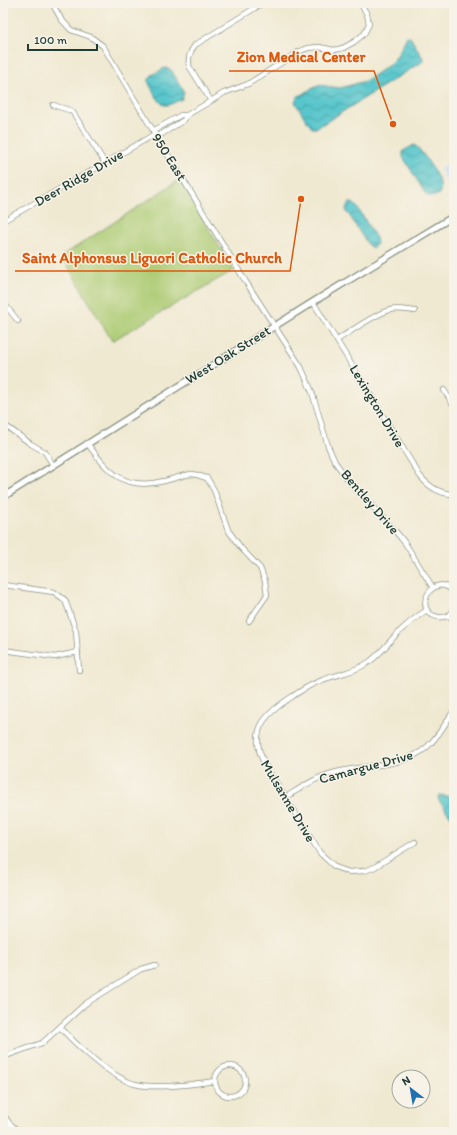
<svg xmlns="http://www.w3.org/2000/svg" width="457" height="1135" viewBox="0 0 457 1135" font-family="Itim,sans-serif">
<defs>
<pattern id="water-waves" width="16" height="10" patternUnits="userSpaceOnUse"><rect width="16" height="10" fill="#58c6cc"/><path d="M0 5q4-4 8 0t8 0" fill="none" stroke="#48a2a6"/></pattern>
</defs>
<rect width="100%" height="100%" fill="#f7f3e8"/>
<filter id="ink" filterUnits="userSpaceOnUse"><feTurbulence type="fractalNoise" baseFrequency=".025" numOctaves="2"/><feDisplacementMap in="SourceGraphic" scale="8" xChannelSelector="R" yChannelSelector="G"/><feConvolveMatrix kernelMatrix="1 2 1 2 8 2 1 2 1" color-interpolation-filters="sRGB"/></filter>
<filter id="wash" filterUnits="userSpaceOnUse"><feTurbulence type="fractalNoise" baseFrequency=".012" numOctaves="4" result="noise"/><feDisplacementMap in="SourceGraphic" scale="16" xChannelSelector="R" yChannelSelector="G"/><feGaussianBlur stdDeviation="0.9" result="paint"/><feColorMatrix in="noise" values="0 0 0 0 0 0 0 0 0 0 0 0 0 0 0 0 0 1.4 0 .05"/><feComposite in="paint" operator="in"/></filter>
<g filter="url(#wash)">
<rect width="100%" height="100%" fill="#f0e9d2"/>
<path fill="#ccdbf9" d="M454 161V193L453 192 440 169Z"/>
<path fill="#adcc74" stroke="#668454" d="M179 180 234 270 112 341 62 256Z"/>
<g fill="url(#water-waves)" stroke="#3c8280">
<path d="M407 36 410 37 423 58 422 62 328 121 316 128H312L306 120 295 102 297 97 319 85 340 88 365 81 389 65 397 56Z"/>
<path d="M165 68 170 69 172 71 184 92 182 99C177 101 169 106 164 105 159 103 150 86 148 81L152 75Z"/>
<path d="M414 145C420 147 439 177 440 184 441 188 441 194 437 195 433 198 428 196 425 193L403 157V151Z"/>
<path d="M349 203H353L357 207 376 238 377 244 374 247H370L364 239 348 213H347L346 208Z"/>
<path d="M439 795 454 797V821L438 799Z"/>
</g>
</g>
<g filter="url(#ink)">
<g fill="none" stroke-linecap="round" stroke-linejoin="round">
<defs>
<g id="minor">
<path d="M52 3 61 19 71 30 91 37 103 46 157 137 246 282 301 367 312 392 328 446 335 462 352 485 396 532 405 543 433 588"/>
<path d="M211 101 189 66C188 57 190 52 195 45L263 3"/>
<path d="M53 105 72 111 105 163"/>
<path d="M153 131 181 115H187"/>
<path d="M157 137 184 120 187 115 211 101 224 93 248 84 298 52 308 48 319 47 334 50 343 48 354 42 364 34 369 24 367 14 360 3"/>
<path d="M3 221 105 163 155 134"/>
<path d="M3 302 18 321"/>
<path d="M313 302 420 476C429 487 440 494 454 494"/>
<path d="M337 340C350 332 376 313 390 310 398 308 407 310 415 311"/>
<path d="M444 390 454 406"/>
<path d="M3 424 31 444 45 452 53 465"/>
<path d="M87 443C109 473 124 491 164 481 173 479 183 475 192 474 196 474 202 477 207 478L214 490 228 530 241 548 260 568 265 581 267 595 249 621"/>
<path d="M3 585 54 592 65 600 76 631 79 670"/>
<path d="M454 593C434 568 410 612 438 617 445 618 450 616 454 610"/>
<path d="M449 615 454 623"/>
<path d="M3 650 55 657 78 652"/>
<path d="M286 797C302 787 318 776 337 772 367 764 403 768 427 747 439 736 446 723 454 710"/>
<path d="M415 842 373 868 364 871 349 872 335 867 320 853 265 765C247 730 265 714 293 696 303 689 314 683 325 679 339 674 353 672 366 664 378 657 386 645 396 635 406 625 416 617 427 610"/>
<path d="M60 1027C76 1045 112 1078 135 1084 154 1089 195 1084 215 1081"/>
<path d="M3 1057 42 1043 49 1037 85 1004 141 969 155 965"/>
<circle cx="230" cy="1081" r="15"/>
<path d="M3 1114 9 1123 19 1132"/>
</g>
<path id="major" d="M3 497 313 302 454 216"/>
</defs>
<use href="#minor" stroke="#889383" stroke-width="6"/>
<use href="#major" stroke="#889383" stroke-width="8"/>
<use href="#minor" stroke="#fff" stroke-width="4.5"/>
<use href="#major" stroke="#fff" stroke-width="5.5"/>
</g>
</g>
<g text-anchor="middle" dominant-baseline="central" stroke-width="3" stroke-linejoin="round" paint-order="stroke">
<g font-size="14" fill="#1f3d34" stroke="#f7f3e8">
<text transform="translate(169 157) rotate(58)">950 East</text>
<text transform="translate(79 178) rotate(-30)">Deer Ridge Drive</text>
<text transform="translate(228 355) rotate(-32)">West Oak Street</text>
<text transform="translate(377 406) rotate(59)">Lexington Drive</text>
<text transform="translate(370 502) rotate(49)">Bentley Drive</text>
<text transform="translate(366 767) rotate(-15)">Camargue Drive</text>
<text transform="translate(288 801) rotate(59)">Mulsanne Drive</text>
</g>
</g>
<path fill="none" stroke="#de580e" stroke-width="1.5" d="M393 124L374 71H229M301 199L290 271H15"/>
<g fill="#de580e" stroke="#f7f3e8" stroke-width="1.5">
<circle cx="393" cy="124" r="4"/>
<circle cx="301" cy="199" r="4"/>
</g>
<g font-size="15" text-anchor="middle" font-weight="bold" fill="#de580e" stroke="#f7f3e8" stroke-width="3" stroke-linejoin="round" paint-order="stroke">
<text x="301" y="62">Zion Medical Center</text>
<text x="152" y="263">Saint Alphonsus Liguori Catholic Church</text>
</g>
<rect width="457" height="1135" fill="none" stroke="#f7f3e8" stroke-width="16"/>
<g transform="translate(411 1089) rotate(329)"><circle r="19" fill="#f7f3e8" stroke="#a1aaa0"/>
<path d="M0-3L7 15L0 10L-7 15Z" fill="#1f6fb2"/>
<text y="-6" font-size="11" font-weight="bold" text-anchor="middle" fill="#1f3d34">N</text>
</g>
<path d="M28 44v6h69v-6" fill="none" stroke="#1f3d34" stroke-width="2"/>
<text x="34" y="44" font-size="12" fill="#1f3d34" stroke="#f7f3e8" stroke-width="3" paint-order="stroke">100 m</text>
</svg>
